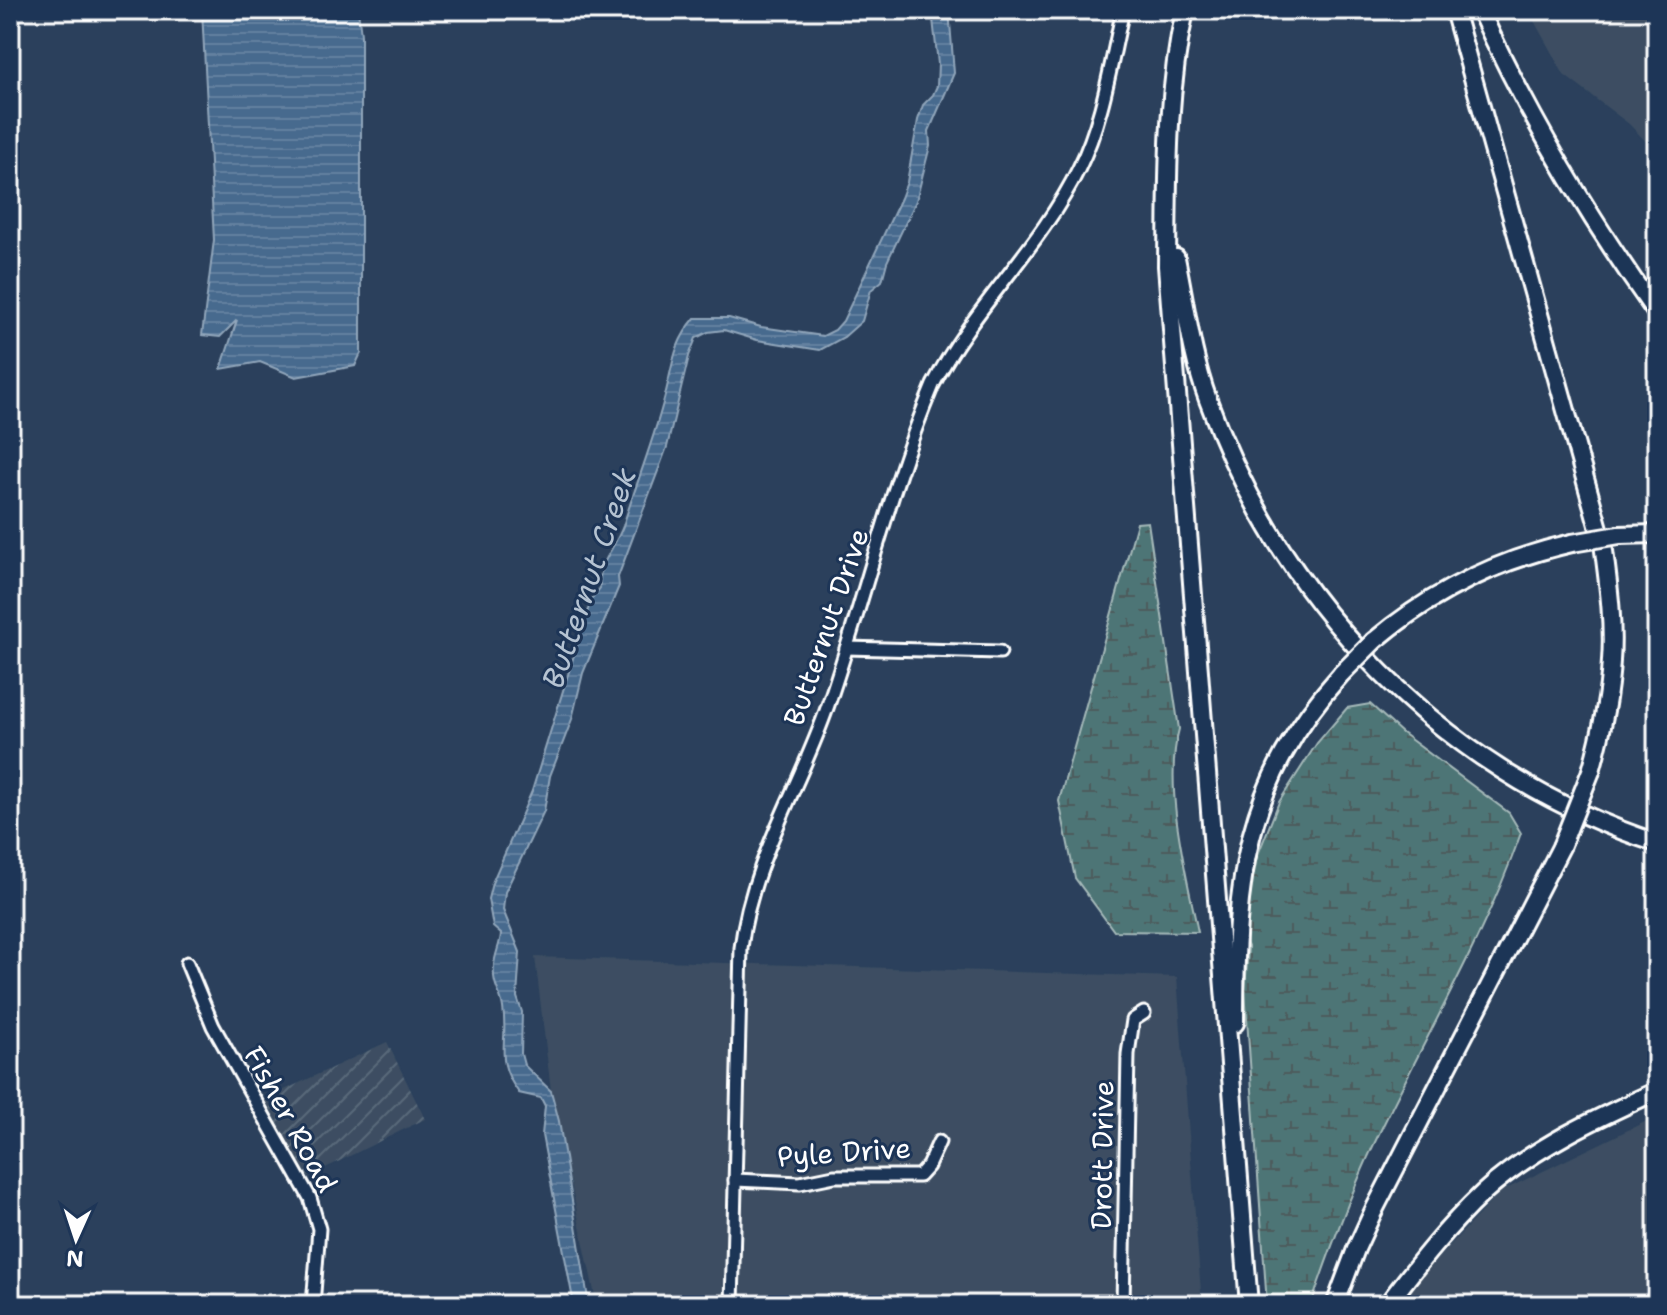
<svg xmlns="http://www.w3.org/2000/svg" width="1667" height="1315" viewBox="0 0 1667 1315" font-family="'Shantell Sans',sans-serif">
<defs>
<pattern id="industrial-furrows" width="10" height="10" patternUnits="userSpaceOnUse" patternTransform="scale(2)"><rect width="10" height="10" fill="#3c4e62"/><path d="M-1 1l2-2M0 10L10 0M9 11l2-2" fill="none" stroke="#59697a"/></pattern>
<pattern id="wetland-marsh" width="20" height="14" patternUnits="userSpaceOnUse" patternTransform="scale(2)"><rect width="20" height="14" fill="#4e7476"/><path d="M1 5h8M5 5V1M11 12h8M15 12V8" fill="none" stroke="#4d5c5d"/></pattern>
<pattern id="water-rules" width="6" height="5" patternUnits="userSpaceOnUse" patternTransform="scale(2)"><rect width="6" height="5" fill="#476a8e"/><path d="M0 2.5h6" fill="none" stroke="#63809f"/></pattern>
</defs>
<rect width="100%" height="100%" fill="#2b405c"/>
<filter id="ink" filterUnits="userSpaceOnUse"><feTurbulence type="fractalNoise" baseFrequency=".0125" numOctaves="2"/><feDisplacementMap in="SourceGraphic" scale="16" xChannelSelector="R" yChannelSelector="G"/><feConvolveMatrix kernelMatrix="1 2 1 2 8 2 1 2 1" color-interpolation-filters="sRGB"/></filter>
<g filter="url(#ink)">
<g fill="#3c4e62">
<path d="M1528 10H1657V153L1629 124 1564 75Z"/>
<path d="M535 957 1177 977 1202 1305H597L551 1091Z"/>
<path d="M1657 1116V1305H1401L1408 1290 1500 1192Z"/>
</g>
<path fill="url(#industrial-furrows)" d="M387 1042 425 1119 307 1177 263 1100Z"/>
<g fill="url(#wetland-marsh)" stroke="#a6baba" stroke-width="2">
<path d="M1148 522 1179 729C1163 786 1186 873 1198 932L1114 931 1075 878 1059 801 1137 523Z"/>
<path d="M1370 704 1402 733 1509 813 1521 833C1481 946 1418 1049 1368 1157 1346 1206 1328 1255 1311 1305H1267L1245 990 1248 947 1244 937 1255 862 1279 802 1317 743 1347 708Z"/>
</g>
<g fill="url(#water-rules)" stroke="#91a6bb" stroke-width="2">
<path d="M202 10H358L361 35V353L355 366 296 377 260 362 221 369 237 320 220 337 202 335 214 240Z"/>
<path d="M932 10H949L954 73 929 131 930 146 916 201 887 262 882 281 871 290 862 321 844 337 820 350 757 340 724 330 708 332 696 338 689 356 667 447 618 577 619 586 583 673 572 719 550 776 544 811 505 892 503 910 520 952 517 997 522 1012 521 1054 524 1065 551 1091 559 1121 589 1305H574L542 1135 545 1106 541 1098 519 1093C493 1058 509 1044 503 1008 501 991 492 987 494 965 495 954 500 945 501 934L493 927 488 899 492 883 532 791 591 600 600 588C597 564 615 548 623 526 636 485 652 444 663 403 673 369 671 346 695 318H729L761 327 823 336 835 330 843 321 901 198 907 182 918 120 923 105 933 95 937 86 938 64Z"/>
</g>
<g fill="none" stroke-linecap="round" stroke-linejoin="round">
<defs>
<g id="minor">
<path d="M846 648 1000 652"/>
<path d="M187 963 213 1026 310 1198 319 1229 313 1305"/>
<path d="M735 1180 800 1183 834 1176H919L928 1166 939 1142"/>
<path d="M732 1305 741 948C751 862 799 789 827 708 864 601 889 489 933 385 973 307 1041 247 1079 168 1103 120 1111 62 1123 10"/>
<path d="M1123 1305 1128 1054 1133 1020 1144 1013"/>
</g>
<g id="highway">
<path d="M1185 10C1166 98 1168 177 1167 266L1249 1305"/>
<path d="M1454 10 1603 543C1608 582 1614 622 1611 661 1609 698 1601 735 1591 771"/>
<path d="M1480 10C1529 118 1589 218 1657 314"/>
<path d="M1176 258C1186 306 1191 354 1208 400 1283 607 1446 774 1657 843"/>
<path d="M1619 535 1657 534"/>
<path d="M1374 641C1433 591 1497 560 1572 543"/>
<path d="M1235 1023C1235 881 1243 783 1342 673"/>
<path d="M1335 1305 1356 1249 1373 1212 1561 847"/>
<path d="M1387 1305C1417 1265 1447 1227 1483 1193 1532 1148 1597 1118 1657 1091"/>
</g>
</defs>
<use href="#minor" stroke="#fff" stroke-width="17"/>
<use href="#highway" stroke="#fff" stroke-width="22"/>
<use href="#minor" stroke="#1d3557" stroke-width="11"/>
<use href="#highway" stroke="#1d3557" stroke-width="16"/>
<defs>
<g id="highway-bridge">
<path d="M1572 543 1619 535"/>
<path d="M1342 673 1374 641"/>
<path d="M1561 847 1591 771"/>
</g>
</defs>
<use href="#highway-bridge" stroke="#fff" stroke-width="22" stroke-linecap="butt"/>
<use href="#highway-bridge" stroke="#1d3557" stroke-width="16"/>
</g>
</g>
<g text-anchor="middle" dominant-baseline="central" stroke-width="6" stroke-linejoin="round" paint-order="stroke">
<g font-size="28" fill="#fff" stroke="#1d3557">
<text transform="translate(826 627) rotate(-71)">Butternut Drive</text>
<text transform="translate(291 1119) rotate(61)">Fisher Road</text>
<text transform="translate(844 1152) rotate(-4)">Pyle Drive</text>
<text transform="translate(1102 1155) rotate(-89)">Drott Drive</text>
</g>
<g font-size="30" font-style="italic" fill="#b5c3d2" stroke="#1d3557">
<text transform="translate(589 578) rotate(-71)">Butternut Creek</text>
</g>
</g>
<rect width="1667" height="1315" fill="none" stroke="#1d3557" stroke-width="40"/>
<rect x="20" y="20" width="1627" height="1275" fill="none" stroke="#fff" stroke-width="3" filter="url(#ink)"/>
<g transform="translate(76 1239) rotate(183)" stroke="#1d3557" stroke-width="6" paint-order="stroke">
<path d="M0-6L14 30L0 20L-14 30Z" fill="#ffffff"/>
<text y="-12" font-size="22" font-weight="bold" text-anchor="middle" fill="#ffffff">N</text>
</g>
</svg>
